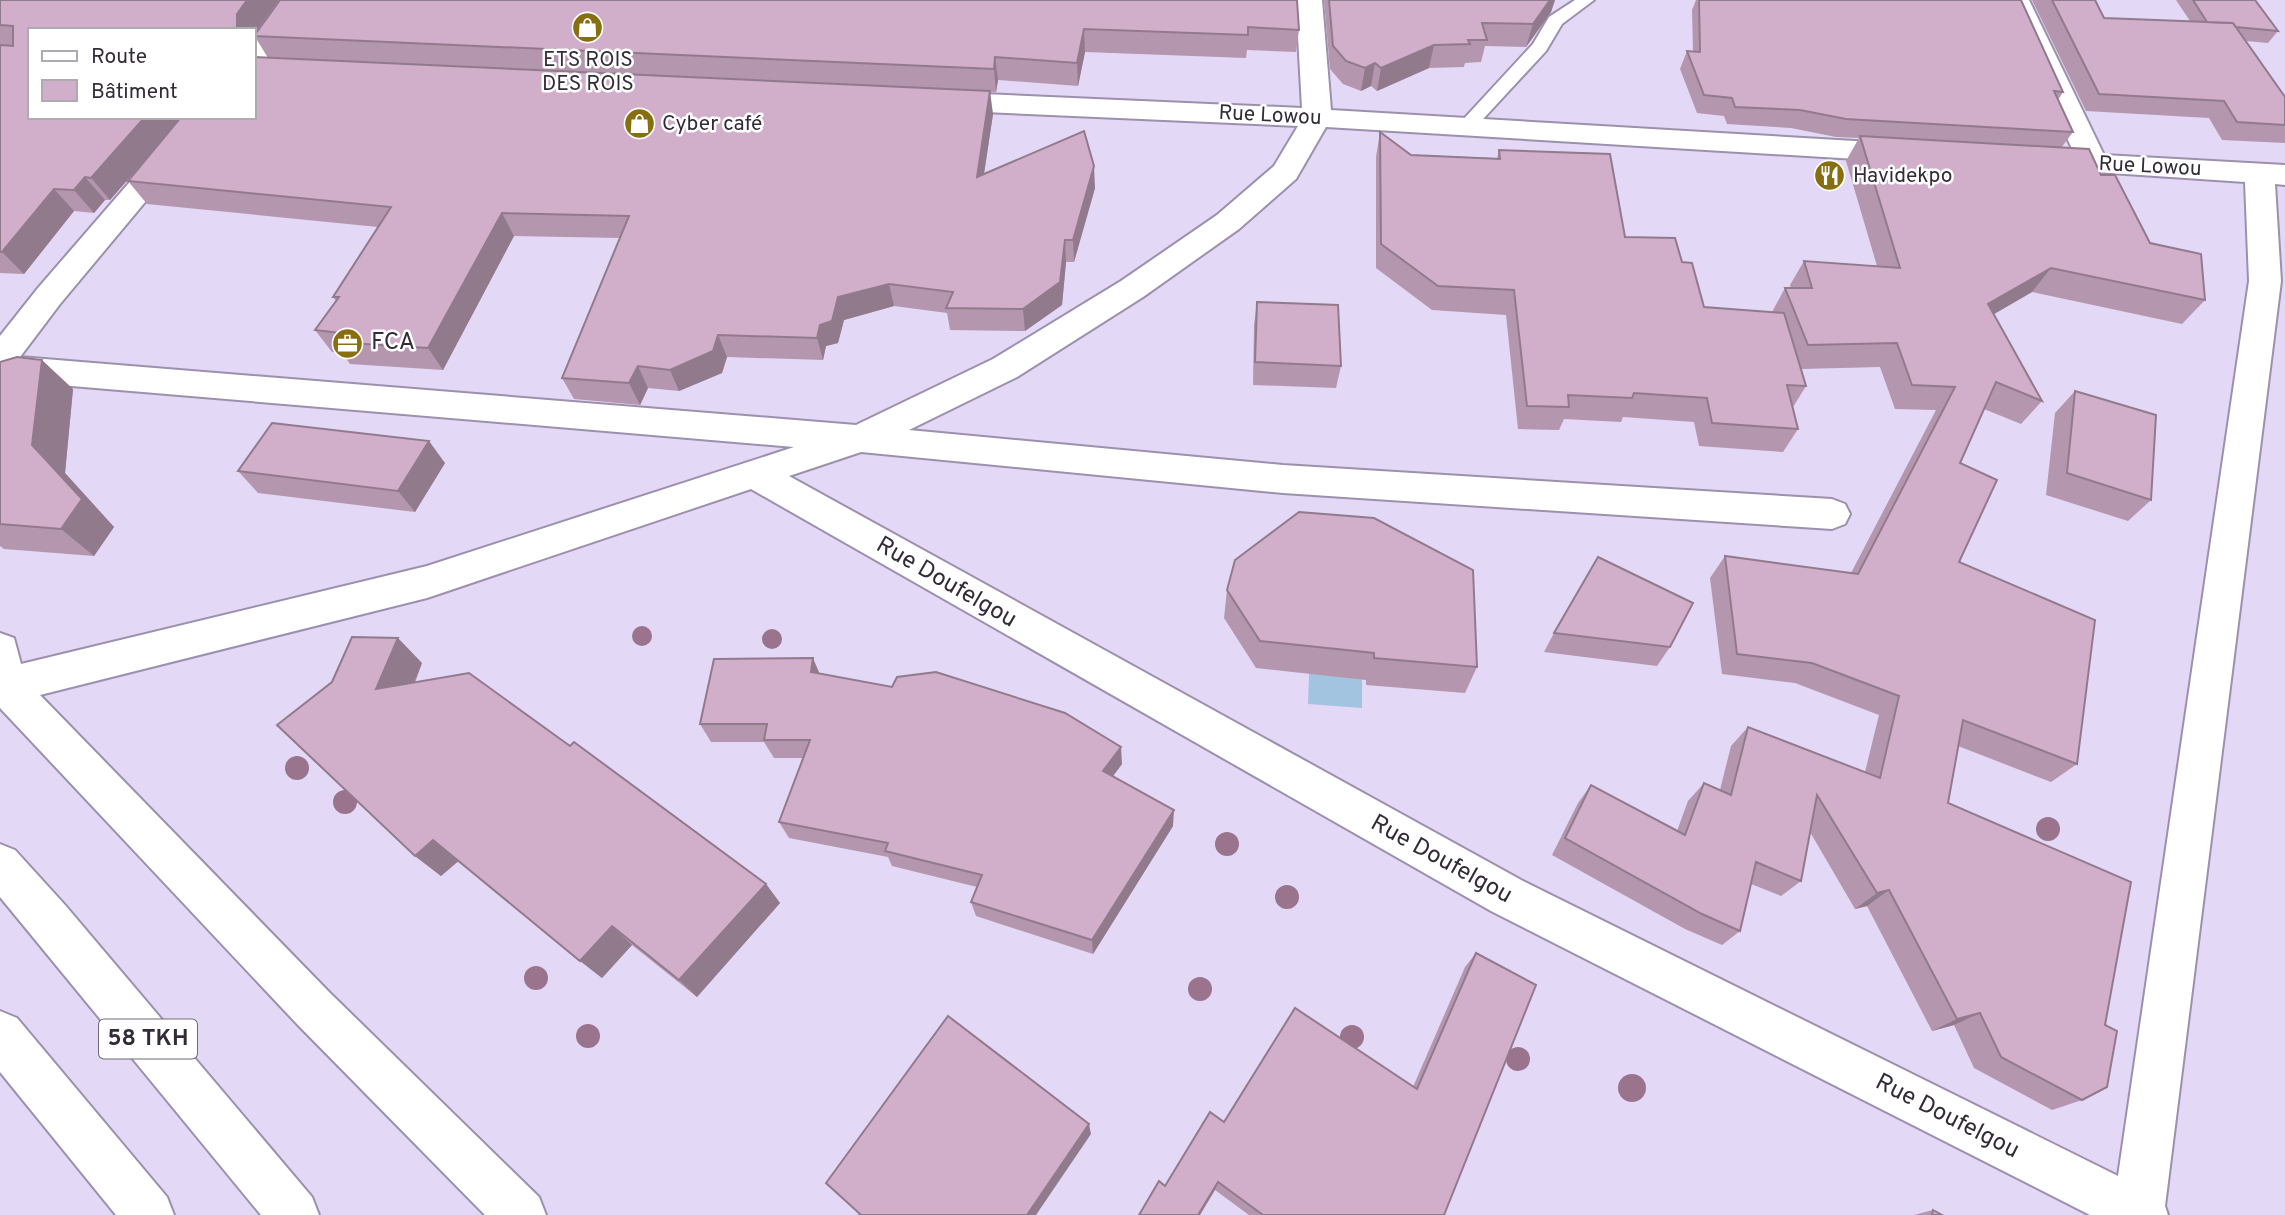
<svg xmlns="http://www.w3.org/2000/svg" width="2285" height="1215" viewBox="0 0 2285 1215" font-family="Overpass,sans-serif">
<rect width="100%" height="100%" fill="#e4d8f7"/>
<path fill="#a2c4e0" d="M1311 622 1362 625V708L1308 704Z"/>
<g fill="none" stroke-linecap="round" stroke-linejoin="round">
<defs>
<path id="service" d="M1575 0H1594L1562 24 1546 51 1472 131H1460L1457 127 1460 123 1533 44 1549 17Z"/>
<g id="minor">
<path d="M282 0H308L264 61 254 63V37Z"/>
<path d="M1296 0H1322L1331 110 1906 144 1916 146 1921 153 1916 160 1906 162 1326 127 1296 179 1239 229 1143 297 1017 377 909 430 1283 465 1832 499 1845 504 1850 514 1845 524 1832 529 1283 493 861 452 789 476 1523 881 2118 1176 2249 281 2245 182 2036 168 2031 161 2036 154 2046 152 2074 153 2003 0H2029L2104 155 2285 165V185L2275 184 2281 281 2165 1206 2168 1215H2090L1491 911 751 489 427 598 40 695 329 992 539 1197 546 1215H485L297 1024 0 708V633L14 638 21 664 427 566 794 447 0 380V336L38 288 186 117H216L60 304 20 357 856 425 993 359 1121 281 1217 215 1274 166 1298 126 938 110 928 107 924 101 928 95 938 92 1302 108Z"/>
</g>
<g id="trunk">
<path d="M0 844 15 850 65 905 312 1197 319 1215H261L0 897Z"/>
<path d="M0 1011 17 1018 167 1197 174 1215H116L0 1072Z"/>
</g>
</defs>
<use href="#service" stroke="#9c90ad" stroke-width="4"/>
<use href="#minor" stroke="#9c90ad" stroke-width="4"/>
<use href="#trunk" stroke="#9c90ad" stroke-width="4"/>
<use href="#service" fill="#fff" fill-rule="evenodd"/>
<use href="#minor" fill="#fff" fill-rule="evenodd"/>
<use href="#trunk" fill="#fff" fill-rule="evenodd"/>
</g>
<g fill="#99748c">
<circle cx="642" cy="636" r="10"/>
<circle cx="772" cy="639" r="10"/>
<circle cx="297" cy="768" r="12"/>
<circle cx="345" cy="802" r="12"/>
<circle cx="2048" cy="829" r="12"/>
<circle cx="1227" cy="844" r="12"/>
<circle cx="1287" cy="897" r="12"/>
<circle cx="536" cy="978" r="12"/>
<circle cx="1200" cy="989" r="12"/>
<circle cx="588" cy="1036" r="12"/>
<circle cx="1352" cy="1037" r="12"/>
<circle cx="1518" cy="1059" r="12"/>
<circle cx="1632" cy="1088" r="14"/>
</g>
<g fill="#b496ae">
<path d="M0 0H279L254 34 30 117H254L268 58 254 35 1297 0 1299 30 1296 52 1247 50 1246 58 1085 52 1078 86 998 80 996 92 826 84 993 114 984 174 1095 188 1074 262H1066L1062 305 1025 331 950 330 947 313 894 306 844 320 838 343 826 346 823 360 727 357 722 373 679 391 648 388 640 405 574 399 562 378 620 238 514 236 443 370 350 364 342 353 332 352 315 330 336 301 333 297 378 227 147 204 128 181 153 151 110 200H105L94 213 74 211 24 274 0 273Z"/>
<path d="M1324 0H1555L1551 12 1526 47 1485 46 1481 62 1465 63 1464 67 1429 68 1377 91 1371 86 1361 91 1343 84 1330 69Z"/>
<path d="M1696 0H2021L2063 92 2058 100 2073 132 2061 148 2101 175 2150 243 2205 300 2182 324 2032 292 1994 314 2042 401 2021 424 1984 409 1960 463 1959 562 2077 764 2051 782 1958 746 1948 803 2082 1100 2052 1110 1974 1068 1954 1025 1932 1031 1867 906 1855 909 1810 832 1801 881 1781 896 1751 884 1740 931 1722 945 1685 929 1552 855 1578 803 1591 785 1677 831 1688 801 1704 783 1720 790 1731 746 1748 727 1865 772 1879 715 1795 683 1722 674 1710 578 1725 556 1851 573 1936 410 1895 409 1880 367 1801 369 1806 386 1793 407 1798 429 1783 452 1699 446 1694 422 1623 417 1621 422 1564 419 1559 430 1518 429 1506 315 1432 310 1376 268V157L1380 132 1411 155 1497 158 1499 150 1625 237 1682 262 1704 307 1772 312 1785 288H1791L1790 285 1804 261 1877 266 1846 161 1859 138 1836 137 1791 128 1727 124 1724 116 1697 113 1680 69 1687 51 1693 52 1692 10Z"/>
<path d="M2032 0H2095L2104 18 2190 21 2176 0H2255L2278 31 2268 43 2246 41 2285 97V143L2222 140 2209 118 2086 111Z"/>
<path d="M1257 302 1341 366 1336 388 1253 385 1254 325Z"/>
<path d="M0 362 73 389 65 473 114 527 94 556 4 549 0 546Z"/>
<path d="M2075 391 2151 500 2128 521 2046 495 2055 413Z"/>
<path d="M445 463 415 512 258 493 238 471Z"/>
<path d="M1227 590 1477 667 1465 693 1366 685V680L1256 668 1224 618Z"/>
<path d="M1554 633 1670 647 1657 666 1544 652Z"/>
<path d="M422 663 415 683 570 746 766 884 780 903 697 997 632 945 602 978 459 861 441 876 415 856 277 725Z"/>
<path d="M820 674 1122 764 1113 776 1173 826 1093 954 976 916 971 902 977 887 892 866 888 857 789 838 779 822 803 758H774L764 742H711L700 724Z"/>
<path d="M1476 953 1444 1215H1249L1215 1190 1165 1186 1224 1122 1413 1087 1465 967Z"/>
<path d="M1933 1210 1942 1215H1914Z"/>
</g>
<g fill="#927a8d">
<path d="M247 0H279L254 34V30H237V14Z"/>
<path d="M1550 0H1555L1551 12 1526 47 1533 24Z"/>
<path d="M1084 29 1085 52 1078 86 1077 63Z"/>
<path d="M1434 45 1429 68 1377 91 1381 68Z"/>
<path d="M995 57 998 80 996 92 994 69Z"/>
<path d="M1375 63 1371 86 1361 91 1365 68Z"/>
<path d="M990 91 993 114 980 200 977 177Z"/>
<path d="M145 117H182L110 200 91 178Z"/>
<path d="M1094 166 1095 188 1074 262 1073 240Z"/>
<path d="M85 177 105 200 94 213 74 190Z"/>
<path d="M54 189 74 211 24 274 2 252Z"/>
<path d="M502 213 514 236 443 370 428 348Z"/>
<path d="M1065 240 1066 262 1062 305 1025 331 1023 309Z"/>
<path d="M2051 268 2032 292 1970 328 1988 304Z"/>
<path d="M889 284 894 306 844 320 838 343 826 346 823 360 817 338 820 325 838 297Z"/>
<path d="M718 335 727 357 722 373 679 391 670 370Z"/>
<path d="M42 360 73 389 65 473 114 527 94 556 61 529 32 445Z"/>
<path d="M638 366 648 388 640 405 629 383Z"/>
<path d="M429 441 445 463 415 512 398 491Z"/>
<path d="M398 638 422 663 402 713 376 689Z"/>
<path d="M813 658 821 677 811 672Z"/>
<path d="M1121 747 1122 764 1104 788 1103 771Z"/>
<path d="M1174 810 1173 826 1093 954 1092 940Z"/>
<path d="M433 840 459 860 441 876 415 856Z"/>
<path d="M766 884 780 903 697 997 679 980Z"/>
<path d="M1889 890 1867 906 1855 909 1877 893Z"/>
<path d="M612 926 632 945 602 978 580 961Z"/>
<path d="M1980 1013 1954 1025 1932 1031 1957 1019Z"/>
<path d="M1089 1124 1091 1134 1036 1215H1027Z"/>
<path d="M1218 1182 1215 1190 1200 1215H1198Z"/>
</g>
<g fill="#d1afca" stroke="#927a8d" stroke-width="2">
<path d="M0 0H247L237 14V30H30V117H145L91 178 85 177 74 190 54 189 2 252H0V45L13 46V26L0 25Z"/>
<path d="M280 0H1297L1299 30 1248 27V35L1084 29 1077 63 995 57 994 69 254 36Z"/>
<path d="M1329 0H1550L1533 24 1482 23 1487 40H1468L1470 44 1434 45 1381 68 1375 63 1365 68 1346 61 1333 46Z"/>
<path d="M1699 0H2021L2063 92 2054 91 2073 132 1846 119 1800 110 1735 107 1732 98 1704 95 1687 51 1700 52Z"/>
<path d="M2052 0H2095L2104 18 2233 23 2285 97V125L2237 122 2224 101 2099 94Z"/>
<path d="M2193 0H2255L2278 31 2236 27 2233 23 2207 22Z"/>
<path d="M254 57 990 91 977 177 1084 131 1094 166 1073 240H1065L1060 282 1023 309 946 308 953 292 889 284 838 297 832 321 820 325 817 338 718 335 713 351 670 370 638 366 629 383 562 378 629 216 502 213 428 348 333 342 341 333 315 330 339 297H333L391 207 128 181 181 117H254Z"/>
<path d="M1380 132 1411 155 1500 159 1499 150 1610 154 1625 237 1675 238 1682 262 1692 263 1704 307 1784 313 1806 386 1787 385 1798 429 1712 423 1707 398 1634 393 1632 398 1568 395 1569 407 1527 406 1514 290 1438 286 1381 244Z"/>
<path d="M1860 136 2089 149 2101 175H2115L2150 243 2201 254 2205 300 2051 268 1988 304 2042 401 1996 382 1960 463 1997 480 1959 562 2095 620 2077 764 1963 720 1948 803 2131 882 2105 1025 2117 1031 2107 1087 2082 1100 2001 1057 1980 1013 1957 1019 1889 890 1877 893 1817 795 1801 881 1756 862 1740 931 1702 914 1565 838 1591 785 1685 835 1704 783 1731 795 1748 727 1880 778 1899 696 1812 663 1737 654 1725 556 1858 574 1955 387 1912 385 1897 343 1808 345 1785 288H1812L1804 261 1900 268Z"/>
<path d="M1257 302 1338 305 1341 366 1255 362Z"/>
<path d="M17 357 42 360 32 445 82 499 61 529 0 524V362Z"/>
<path d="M2075 391 2156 415 2151 500 2067 473Z"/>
<path d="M272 423 429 441 398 491 238 471Z"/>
<path d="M1299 512 1374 518 1473 570 1477 667 1374 658V653L1260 641 1227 590 1235 560Z"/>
<path d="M1598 557 1693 603 1670 647 1554 633Z"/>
<path d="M352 637 398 638 376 689 469 673 570 746 574 742 766 884 679 980 612 926 580 961 433 840 415 856 277 725 332 682Z"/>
<path d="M813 658 811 672 892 687 897 677 936 672 1065 713 1121 747 1103 771 1174 810 1092 940 971 902 982 875 885 851 888 843 779 822 810 740H764L767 724H700L714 659Z"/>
<path d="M1476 953 1536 985 1444 1215H1263L1218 1182 1198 1215H1139L1159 1181 1165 1186 1210 1112 1224 1122 1295 1008 1417 1089Z"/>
<path d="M948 1016 1089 1124 1027 1215H859L860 1214 826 1183Z"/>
<path d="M1933 1210 1942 1215H1932Z"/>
</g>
<defs>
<symbol id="shop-disc" viewBox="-11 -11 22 22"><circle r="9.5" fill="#876e0e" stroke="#fff"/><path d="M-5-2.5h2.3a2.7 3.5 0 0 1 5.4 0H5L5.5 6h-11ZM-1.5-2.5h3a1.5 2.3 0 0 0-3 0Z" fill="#fff"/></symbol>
<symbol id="restaurant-disc" viewBox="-11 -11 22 22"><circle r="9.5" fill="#876e0e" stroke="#fff"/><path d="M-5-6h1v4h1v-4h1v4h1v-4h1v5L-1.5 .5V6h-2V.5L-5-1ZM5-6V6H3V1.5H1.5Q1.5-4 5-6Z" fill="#fff"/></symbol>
<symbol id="office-disc" viewBox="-11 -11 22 22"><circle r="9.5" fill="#876e0e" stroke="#fff"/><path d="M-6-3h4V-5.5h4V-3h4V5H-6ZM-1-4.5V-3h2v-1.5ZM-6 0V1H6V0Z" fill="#fff"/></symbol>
</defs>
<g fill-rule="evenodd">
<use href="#shop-disc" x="570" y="10" width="35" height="35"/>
<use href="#shop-disc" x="622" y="106" width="35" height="35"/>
<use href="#restaurant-disc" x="1812" y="158" width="35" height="35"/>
<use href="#office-disc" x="330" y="326" width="35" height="35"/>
</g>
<g text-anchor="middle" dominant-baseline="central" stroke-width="5" stroke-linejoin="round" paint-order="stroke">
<g font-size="21" fill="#312c38" stroke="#fff" text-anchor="start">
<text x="588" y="60" text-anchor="middle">ETS ROIS<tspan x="588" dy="24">DES ROIS</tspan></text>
<text x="662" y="124">Cyber café</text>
<text x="1853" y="176">Havidekpo</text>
</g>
<g font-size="21" fill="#312c38" stroke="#fff">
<text transform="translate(1270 116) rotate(3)">Rue Lowou</text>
<text transform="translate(2150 167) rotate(3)">Rue Lowou</text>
</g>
<rect fill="#fff" stroke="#6f6b74" stroke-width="2" x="99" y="1019.5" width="98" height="39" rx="5"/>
<g font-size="23" font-weight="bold" fill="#312c38">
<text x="148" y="1039">58 TKH</text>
</g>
<g font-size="24" fill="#312c38" stroke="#fff" text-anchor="start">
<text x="371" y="343">FCA</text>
</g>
<g font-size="24" fill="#312c38" stroke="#fff">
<text transform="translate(946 583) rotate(30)">Rue Doufelgou</text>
<text transform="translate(1441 860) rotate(29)">Rue Doufelgou</text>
<text transform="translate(1947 1117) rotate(27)">Rue Doufelgou</text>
</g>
</g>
<rect x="28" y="28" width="228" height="91" fill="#ffffff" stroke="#adabaf" stroke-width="2"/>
<rect x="42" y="51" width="35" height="10" fill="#ffffff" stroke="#adabaf" stroke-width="2"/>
<text x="91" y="63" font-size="21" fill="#312c38">Route</text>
<rect x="42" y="80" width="35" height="21" fill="#d1afca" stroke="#adabaf" stroke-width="2"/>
<text x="91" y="98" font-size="21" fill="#312c38">Bâtiment</text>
</svg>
